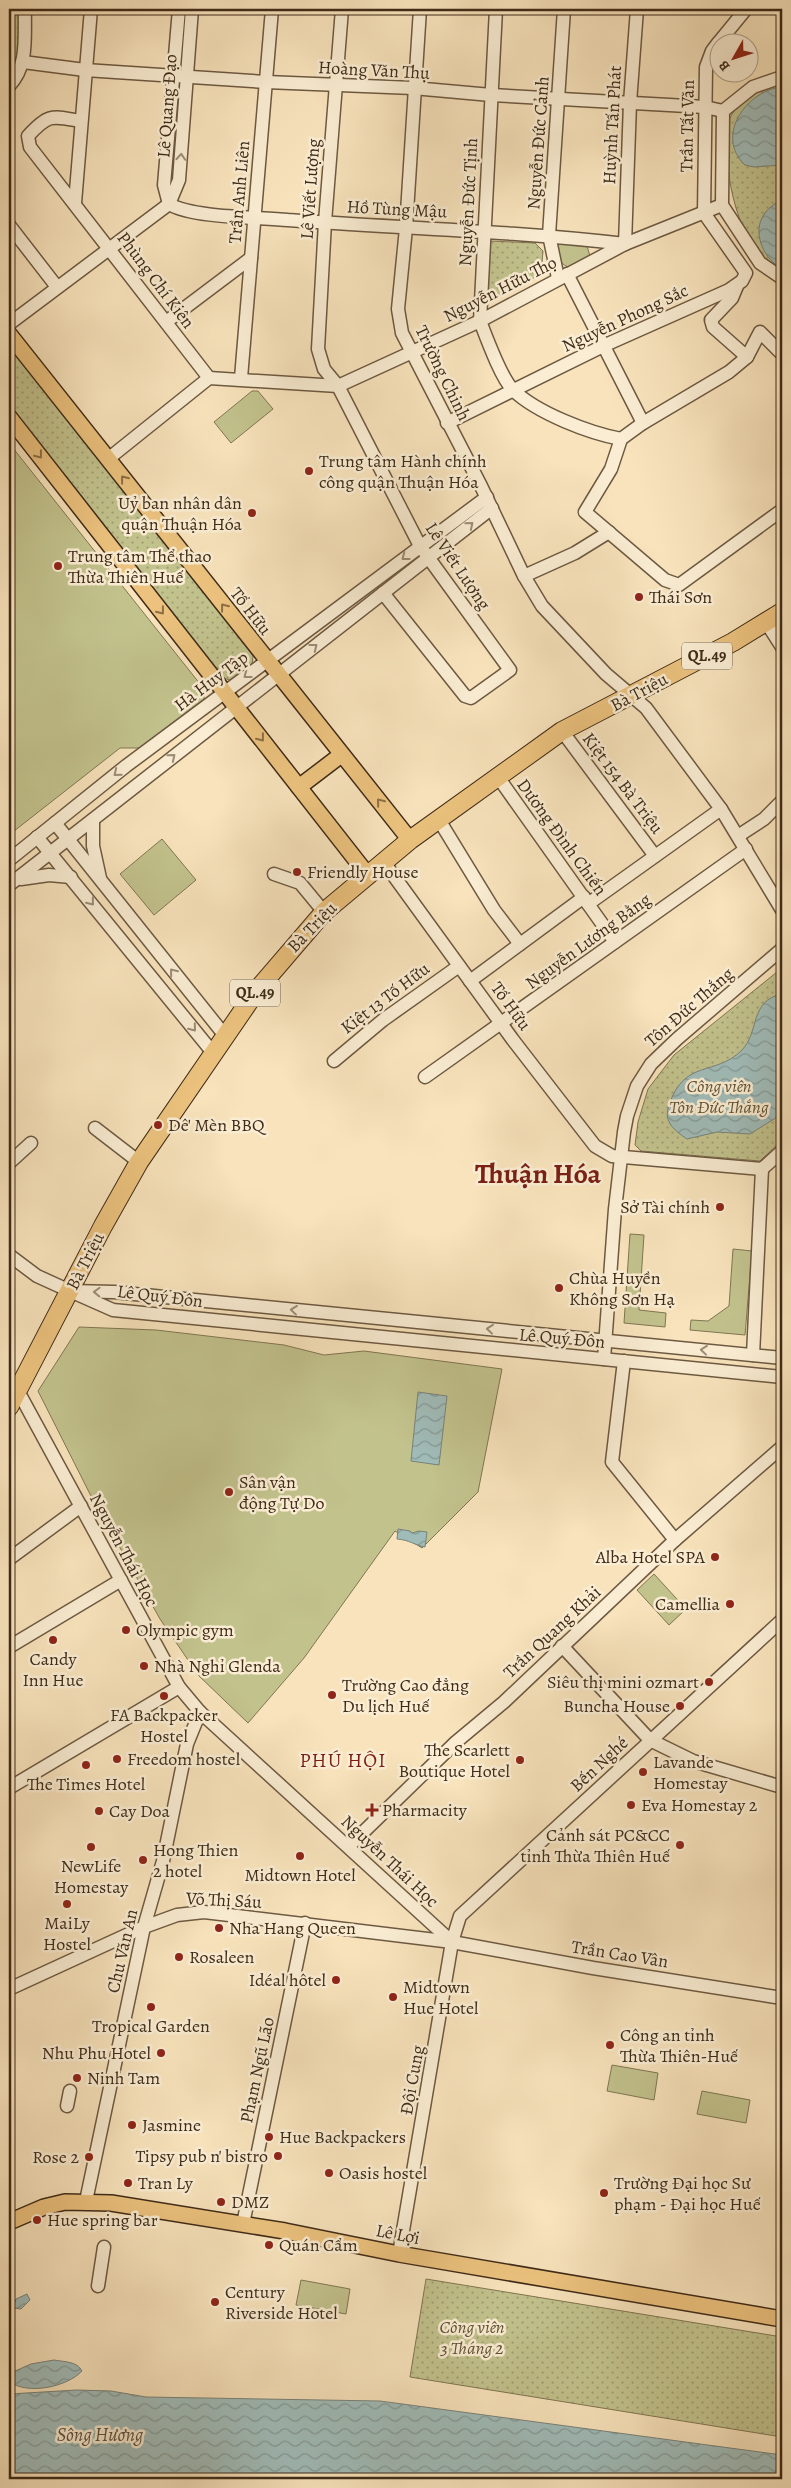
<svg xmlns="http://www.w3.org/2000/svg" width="791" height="2488" viewBox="0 0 791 2488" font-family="Alegreya,serif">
<defs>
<pattern id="park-dots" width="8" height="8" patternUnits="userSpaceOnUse" patternTransform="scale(1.25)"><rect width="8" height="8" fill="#c2c28d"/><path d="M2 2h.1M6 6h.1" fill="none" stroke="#9f9e72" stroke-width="1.8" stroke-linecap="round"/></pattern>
<pattern id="water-waves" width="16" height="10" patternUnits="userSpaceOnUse" patternTransform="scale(1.25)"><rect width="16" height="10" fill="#a0bcb9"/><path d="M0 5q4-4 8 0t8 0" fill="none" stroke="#849995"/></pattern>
</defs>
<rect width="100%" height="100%" fill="#f8e3bc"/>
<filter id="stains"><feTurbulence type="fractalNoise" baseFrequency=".004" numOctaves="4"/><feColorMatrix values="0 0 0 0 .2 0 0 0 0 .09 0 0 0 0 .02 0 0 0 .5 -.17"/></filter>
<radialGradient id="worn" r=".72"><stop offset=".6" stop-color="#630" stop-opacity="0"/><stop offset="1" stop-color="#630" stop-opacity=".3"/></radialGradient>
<g fill="#c2c28d" stroke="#807652">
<path d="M561 242 587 246 590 256 568 267C558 263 558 255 557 245Z"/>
<path d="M252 391H258L273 409 231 443 214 422Z"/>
<path d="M9 443 204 689V699L139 748H120L9 835Z"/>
<path d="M162 839 196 880 154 915 120 874Z"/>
<path d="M630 1234 644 1235 639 1310 666 1313 665 1327 624 1323Z"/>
<path d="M733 1249 752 1251 745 1335 690 1330 691 1320 708 1321 729 1306Z"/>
<path d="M79 1327 156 1330 284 1345 324 1355 364 1351 502 1369 478 1492 422 1548 395 1531 304 1658 248 1723 199 1676 160 1619 92 1498 38 1391Z"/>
<path d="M654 1574 686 1609 669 1625 637 1590Z"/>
<path d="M612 2065 658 2073 654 2100 607 2091Z"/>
<path d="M702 2091 750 2100 746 2123 697 2114Z"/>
<path d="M301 2280 350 2289 346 2314 296 2305Z"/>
</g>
<g fill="url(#park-dots)" stroke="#807652">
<path d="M9 9H23L16 69 9 79Z"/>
<path d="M782 81V274C741 253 726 185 727 143 728 136 727 127 729 120 738 99 761 86 782 81Z"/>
<path d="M490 241 535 243 543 251 541 274 491 300 483 291Z"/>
<path d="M9 343 249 650 253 656 252 667 233 681 220 677 9 407Z"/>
<path d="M782 968V1140L760 1161 641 1151 635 1145 638 1122 648 1089 674 1055Z"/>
<path d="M426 2279 782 2337V2437L410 2377Z"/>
</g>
<g fill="url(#water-waves)" stroke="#798279">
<path d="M782 87V165L754 167 745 165C714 136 747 90 782 87Z"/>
<path d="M782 199V268C765 261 753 235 762 218 766 209 775 204 782 199Z"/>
<path d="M782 994V1114L750 1134 717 1132 687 1139C674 1130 663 1122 669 1105 685 1058 715 1077 742 1050 760 1031 749 1001 782 994Z"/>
<path d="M418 1392 447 1396 439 1465 411 1461Z"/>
<path d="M398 1529 410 1531 412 1533 419 1531 427 1532 425 1547C414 1545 410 1540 397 1539Z"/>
<path d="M27 2294 30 2300 21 2309 13 2308 16 2299Z"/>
<path d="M54 2360C64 2362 77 2361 82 2371 67 2387 28 2395 10 2382L13 2372 31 2364Z"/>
<path d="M77 2390 111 2391 146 2397 380 2401 782 2455V2479H9V2394Z"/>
</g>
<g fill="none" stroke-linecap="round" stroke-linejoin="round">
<defs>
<g id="minor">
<path d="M342 9 325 222 318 349 324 369 338 386 420 546 510 670 471 698 465 696 383 593"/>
<path d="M420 9 406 228 398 309 402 333 481 486 524 576 542 606 606 674 646 708 721 809 782 910"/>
<path d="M496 9 480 321C487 339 501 378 513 390 537 413 589 433 621 439"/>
<path d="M719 42 746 9"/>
<path d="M23 62 85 70 266 82 413 88 491 95 705 107 723 111"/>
<path d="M782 77 753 87 723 111 722 205 760 263 782 278"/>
<path d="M9 86C29 65 24 37 25 9"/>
<path d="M81 121C52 116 49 113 28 136L30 147 209 378"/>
<path d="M75 203 91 9"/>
<path d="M169 204C193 218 257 217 288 220 400 228 513 231 625 244L630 103 637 9"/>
<path d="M169 204 164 185 179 9"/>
<path d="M9 225 57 287"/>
<path d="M567 274 643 423"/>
<path d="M558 278 549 235 564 9"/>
<path d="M737 286 732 298 711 320 713 327 747 357"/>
<path d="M166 322 251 258"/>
<path d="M9 324 169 204 179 180 192 9"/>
<path d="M782 354 760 332 747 357 729 372 643 423 621 439 611 469 585 512 665 580 679 585 782 510"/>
<path d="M241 378 272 9"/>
<path d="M447 423 603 346 729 290 742 281 746 273 704 213 706 67 712 51 718 43"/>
<path d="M108 459 209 378 338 386 480 321 625 244 722 205"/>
<path d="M524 576 575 553 609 532"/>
<path d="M766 622 782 647"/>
<path d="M562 731 655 856"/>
<path d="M498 777 615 942"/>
<path d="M93 820V846L100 878"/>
<path d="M439 820 494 910 520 944"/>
<path d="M55 823 226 1037"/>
<path d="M738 836 764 819 782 801"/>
<path d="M37 837 214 1054"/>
<path d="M9 860 126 766 487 497"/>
<path d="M383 861 513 1040 595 1146 612 1156 762 1169 782 1151"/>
<path d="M274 874 300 883 324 912"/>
<path d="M21 879 49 875 71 877"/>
<path d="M9 885 492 508"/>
<path d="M588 904 721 809"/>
<path d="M470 981 584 897"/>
<path d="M334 1061 383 1020 459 966"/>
<path d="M425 1077 746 849"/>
<path d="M95 1128 139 1162"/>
<path d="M9 1163 31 1143"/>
<path d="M9 1255 37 1276 70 1291"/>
<path d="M753 1355 762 1169"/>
<path d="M782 1358 114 1292 70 1291 113 1310 782 1377"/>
<path d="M604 1359 615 1209 624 1132 627 1116 637 1086 651 1064 677 1039 782 949"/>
<path d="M624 1361 612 1462 675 1540"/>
<path d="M18 1391 179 1687 200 1712 452 1942"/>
<path d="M9 1559 81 1506"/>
<path d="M562 1646 650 1740 693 1761 782 1787"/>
<path d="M9 1647 121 1580"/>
<path d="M9 1788 179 1687"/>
<path d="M349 1846 456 1742 504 1702 675 1540 782 1447"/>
<path d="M9 1989 144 1927 177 1915 204 1912 452 1942 593 1968 782 1998"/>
<path d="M67 2106 70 2091"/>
<path d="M86 2201 144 1927 163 1861 187 1744 200 1712"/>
<path d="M243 2224 305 1923"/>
<path d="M399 2254 452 1942 460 1916 782 1620"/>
<path d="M98 2286 104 2247"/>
</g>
<g id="major">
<path d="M9 334 410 840"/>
<path d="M9 417 367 874"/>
<path d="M299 787 341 755"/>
<path d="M9 2222 44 2207 65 2202 111 2203 285 2231 399 2254 782 2319"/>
</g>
<path id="highway" d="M9 1407 103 1226 139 1162 257 990 324 912 410 840 562 731 733 642 782 612"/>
</defs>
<use href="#minor" stroke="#6d5941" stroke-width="15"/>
<use href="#major" stroke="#3f2b18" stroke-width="18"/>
<use href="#highway" stroke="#3f2b18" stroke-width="20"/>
<use href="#minor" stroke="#faedd3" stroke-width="12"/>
<use href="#major" stroke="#ecc27e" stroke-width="15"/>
<use href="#highway" stroke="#ecc27e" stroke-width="18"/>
</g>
<defs><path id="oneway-chevron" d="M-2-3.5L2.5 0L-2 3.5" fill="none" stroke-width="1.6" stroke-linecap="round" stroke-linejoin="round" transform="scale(1.25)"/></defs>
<g stroke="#9c8c76">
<use href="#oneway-chevron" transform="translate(181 157) rotate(-86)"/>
<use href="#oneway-chevron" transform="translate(470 525) rotate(-39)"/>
<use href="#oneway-chevron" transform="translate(405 557) rotate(143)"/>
<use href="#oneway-chevron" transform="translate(314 647) rotate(-38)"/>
<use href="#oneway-chevron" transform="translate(247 675) rotate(143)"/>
<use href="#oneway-chevron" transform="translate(172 757) rotate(-39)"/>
<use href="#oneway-chevron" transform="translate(117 773) rotate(141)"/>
<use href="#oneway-chevron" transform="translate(91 902) rotate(51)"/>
<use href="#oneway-chevron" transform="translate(173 972) rotate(-129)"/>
<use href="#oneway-chevron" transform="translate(193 1028) rotate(51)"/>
<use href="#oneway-chevron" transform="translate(97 1292) rotate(-178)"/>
<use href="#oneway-chevron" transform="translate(294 1310) rotate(-174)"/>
<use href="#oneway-chevron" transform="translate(490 1329) rotate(-174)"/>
<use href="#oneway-chevron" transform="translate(704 1350) rotate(-174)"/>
</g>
<g stroke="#8d6f46">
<use href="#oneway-chevron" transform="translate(39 455) rotate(52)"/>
<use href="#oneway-chevron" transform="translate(124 479) rotate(-128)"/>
<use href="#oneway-chevron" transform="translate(224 607) rotate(-128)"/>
<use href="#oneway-chevron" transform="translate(161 611) rotate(52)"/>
<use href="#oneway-chevron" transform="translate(261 738) rotate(52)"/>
<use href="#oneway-chevron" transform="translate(380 802) rotate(-129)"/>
</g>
<g fill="#8f2418" stroke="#faedd3" stroke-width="2">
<circle cx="309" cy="471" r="5"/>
<circle cx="252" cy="513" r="5"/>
<circle cx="58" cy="566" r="5"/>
<circle cx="639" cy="597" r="5"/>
<circle cx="297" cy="872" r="5"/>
<circle cx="158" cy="1125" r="5"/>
<circle cx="720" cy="1207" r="5"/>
<circle cx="559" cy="1288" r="5"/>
<circle cx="229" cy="1492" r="5"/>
<circle cx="715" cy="1557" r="5"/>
<circle cx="730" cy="1604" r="5"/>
<circle cx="126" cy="1630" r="5"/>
<circle cx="53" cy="1640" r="5"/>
<circle cx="144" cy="1666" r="5"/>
<circle cx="709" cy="1682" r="5"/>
<circle cx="332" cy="1695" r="5"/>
<circle cx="164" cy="1696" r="5"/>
<circle cx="680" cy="1706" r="5"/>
<circle cx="117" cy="1759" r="5"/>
<circle cx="520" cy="1760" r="5"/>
<circle cx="86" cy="1765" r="5"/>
<circle cx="643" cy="1772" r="5"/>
<circle cx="631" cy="1805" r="5"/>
<path d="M369.5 1802.5h5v5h5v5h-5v5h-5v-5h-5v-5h5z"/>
<circle cx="99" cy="1811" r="5"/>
<circle cx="680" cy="1845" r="5"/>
<circle cx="91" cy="1847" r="5"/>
<circle cx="300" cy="1856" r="5"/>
<circle cx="143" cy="1860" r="5"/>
<circle cx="67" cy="1904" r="5"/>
<circle cx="219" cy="1928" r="5"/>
<circle cx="179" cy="1957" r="5"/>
<circle cx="336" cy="1980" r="5"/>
<circle cx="393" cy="1997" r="5"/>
<circle cx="151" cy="2007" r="5"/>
<circle cx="610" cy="2045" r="5"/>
<circle cx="161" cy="2053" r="5"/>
<circle cx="77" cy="2078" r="5"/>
<circle cx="132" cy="2125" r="5"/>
<circle cx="269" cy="2137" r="5"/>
<circle cx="278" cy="2156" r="5"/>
<circle cx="89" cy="2157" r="5"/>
<circle cx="329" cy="2173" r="5"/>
<circle cx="128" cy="2183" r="5"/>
<circle cx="604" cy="2193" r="5"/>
<circle cx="221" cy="2202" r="5"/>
<circle cx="37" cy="2220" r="5"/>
<circle cx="269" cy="2245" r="5"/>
<circle cx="215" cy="2302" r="5"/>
</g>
<g text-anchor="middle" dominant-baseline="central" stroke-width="5" stroke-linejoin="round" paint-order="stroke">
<g fill="#faedd3" stroke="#776550" stroke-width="1">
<rect x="682" y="642.5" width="50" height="27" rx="4"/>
<rect x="230" y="979.5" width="50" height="27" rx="4"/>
</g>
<g font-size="16" font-weight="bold" fill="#3f2b18">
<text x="707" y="656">QL.49</text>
<text x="255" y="993">QL.49</text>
</g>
<g font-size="18" fill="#3f2b18" stroke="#faedd3">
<text transform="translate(374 70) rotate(3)">Hoàng Văn Thụ</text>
<text transform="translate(167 106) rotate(-86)">Lê Quang Đạo</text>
<text transform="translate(612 125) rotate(-87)">Huỳnh Tấn Phát</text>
<text transform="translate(687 126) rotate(-89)">Trần Tất Văn</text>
<text transform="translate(538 143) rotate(-86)">Nguyễn Đức Cảnh</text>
<text transform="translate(310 189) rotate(-86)">Lê Viết Lượng</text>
<text transform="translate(239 192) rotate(-85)">Trần Anh Liên</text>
<text transform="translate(468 202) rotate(-87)">Nguyễn Đức Tịnh</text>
<text transform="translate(397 209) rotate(3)">Hồ Tùng Mậu</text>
<text transform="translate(156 280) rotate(53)">Phùng Chí Kiên</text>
<text transform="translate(500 289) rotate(-27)">Nguyễn Hữu Thọ</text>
<text transform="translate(625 318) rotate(-25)">Nguyễn Phong Sắc</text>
<text transform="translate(443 373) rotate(64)">Trường Chinh</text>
<text transform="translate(458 566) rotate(56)">Lê Viết Lượng</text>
<text transform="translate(251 611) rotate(52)">Tố Hữu</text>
<text transform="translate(211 681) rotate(-37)">Hà Huy Tập</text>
<text transform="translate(639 692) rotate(-28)">Bà Triệu</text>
<text transform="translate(623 783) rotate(53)">Kiệt 154 Bà Triệu</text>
<text transform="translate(562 837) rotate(54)">Dương Đình Chiến</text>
<text transform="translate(312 927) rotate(-46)">Bà Triệu</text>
<text transform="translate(588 941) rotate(-36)">Nguyễn Lương Bằng</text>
<text transform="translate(385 998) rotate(-37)">Kiệt 13 Tố Hữu</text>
<text transform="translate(511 1006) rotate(54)">Tố Hữu</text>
<text transform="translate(689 1007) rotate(-41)">Tôn Đức Thắng</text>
<text transform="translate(85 1261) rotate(-63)">Bà Triệu</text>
<text transform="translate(160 1296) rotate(7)">Lê Quý Đôn</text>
<text transform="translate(562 1338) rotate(5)">Lê Quý Đôn</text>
<text transform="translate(124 1550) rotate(62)">Nguyễn Thái Học</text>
<text transform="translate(552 1632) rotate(-43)">Trần Quang Khải</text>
<text transform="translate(599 1764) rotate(-43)">Bến Nghé</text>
<text transform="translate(390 1861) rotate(43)">Nguyễn Thái Học</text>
<text transform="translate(224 1900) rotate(3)">Võ Thị Sáu</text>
<text transform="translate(122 1951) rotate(-77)">Chu Văn An</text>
<text transform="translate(620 1954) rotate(9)">Trần Cao Vân</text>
<text transform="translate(257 2070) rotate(-78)">Phạm Ngũ Lão</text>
<text transform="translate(412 2080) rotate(-80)">Đội Cung</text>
<text transform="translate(398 2234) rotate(11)">Lê Lợi</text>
</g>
<g font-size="18" fill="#3f2b18" stroke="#faedd3" text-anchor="start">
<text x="319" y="461">Trung tâm Hành chính<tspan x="319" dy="21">công quận Thuận Hóa</tspan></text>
<text x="242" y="503" text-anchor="end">Uỷ ban nhân dân<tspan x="242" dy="21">quận Thuận Hóa</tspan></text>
<text x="68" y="556">Trung tâm Thể thao<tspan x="68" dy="21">Thừa Thiên Huế</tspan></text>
<text x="649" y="597">Thái Sơn</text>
<text x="307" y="872">Friendly House</text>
<text x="168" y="1125">Dê' Mèn BBQ</text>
<text x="710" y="1207" text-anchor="end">Sở Tài chính</text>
<text x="569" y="1278">Chùa Huyền<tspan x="569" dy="21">Không Sơn Hạ</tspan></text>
<text x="239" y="1482">Sân vận<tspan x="239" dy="21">động Tự Do</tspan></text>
<text x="705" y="1557" text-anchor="end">Alba Hotel SPA</text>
<text x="720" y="1604" text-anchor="end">Camellia</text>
<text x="136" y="1630">Olympic gym</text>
<text x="53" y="1659" text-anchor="middle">Candy<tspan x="53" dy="21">Inn Hue</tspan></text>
<text x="154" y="1666">Nhà Nghỉ Glenda</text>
<text x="699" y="1682" text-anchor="end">Siêu thị mini ozmart</text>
<text x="342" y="1685">Trường Cao đẳng<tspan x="342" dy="21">Du lịch Huế</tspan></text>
<text x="670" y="1706" text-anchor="end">Buncha House</text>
<text x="164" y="1715" text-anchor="middle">FA Backpacker<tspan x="164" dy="21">Hostel</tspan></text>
<text x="510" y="1750" text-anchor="end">The Scarlett<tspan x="510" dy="21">Boutique Hotel</tspan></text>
<text x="127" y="1759">Freedom hostel</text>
<text x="653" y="1762">Lavande<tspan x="653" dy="21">Homestay</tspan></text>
<text x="86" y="1784" text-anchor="middle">The Times Hotel</text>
<text x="641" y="1805">Eva Homestay 2</text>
<text x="382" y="1810">Pharmacity</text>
<text x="109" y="1811">Cay Doa</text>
<text x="670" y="1835" text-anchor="end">Cảnh sát PC&amp;CC<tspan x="670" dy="21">tỉnh Thừa Thiên Huế</tspan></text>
<text x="153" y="1850">Hong Thien<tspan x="153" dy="21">2 hotel</tspan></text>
<text x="91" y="1866" text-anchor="middle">NewLife<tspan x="91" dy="21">Homestay</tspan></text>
<text x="300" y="1875" text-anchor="middle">Midtown Hotel</text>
<text x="67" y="1923" text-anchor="middle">MaiLy<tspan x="67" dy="21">Hostel</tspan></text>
<text x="229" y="1928">Nha Hang Queen</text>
<text x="189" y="1957">Rosaleen</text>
<text x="326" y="1980" text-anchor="end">Idéal hôtel</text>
<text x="403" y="1987">Midtown<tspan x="403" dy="21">Hue Hotel</tspan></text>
<text x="151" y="2026" text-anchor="middle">Tropical Garden</text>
<text x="620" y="2035">Công an tỉnh<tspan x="620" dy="21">Thừa Thiên-Huế</tspan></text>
<text x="151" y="2053" text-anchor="end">Nhu Phu Hotel</text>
<text x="87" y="2078">Ninh Tam</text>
<text x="142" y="2125">Jasmine</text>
<text x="279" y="2137">Hue Backpackers</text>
<text x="268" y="2156" text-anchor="end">Tipsy pub n' bistro</text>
<text x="79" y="2157" text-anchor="end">Rose 2</text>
<text x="339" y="2173">Oasis hostel</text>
<text x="138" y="2183">Tran Ly</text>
<text x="614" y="2183">Trường Đại học Sư<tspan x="614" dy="21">phạm - Đại học Huế</tspan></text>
<text x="231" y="2202">DMZ</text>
<text x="47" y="2220">Hue spring bar</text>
<text x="279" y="2245">Quán Cẩm</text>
<text x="225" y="2292">Century<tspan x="225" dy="21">Riverside Hotel</tspan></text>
</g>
<g font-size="18" font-style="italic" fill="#605135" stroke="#faedd3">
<text x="719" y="1086">Công viên<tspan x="719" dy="21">Tôn Đức Thắng</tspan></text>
<text x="472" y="2327">Công viên<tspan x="472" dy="21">3 Tháng 2</tspan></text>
</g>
<g font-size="19" font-style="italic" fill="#574f40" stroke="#faedd3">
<text x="100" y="2435">Sông Hương</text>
</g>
<g font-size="20" letter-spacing="1" fill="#7a1f14" stroke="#faedd3">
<text x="343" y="1760">PHÚ HỘI</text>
</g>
<g font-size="28" font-weight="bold" fill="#7a1f14" stroke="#faedd3">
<text x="538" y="1174">Thuận Hóa</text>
</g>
</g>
<rect width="791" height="2488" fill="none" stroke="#f8e3bc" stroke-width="30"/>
<rect x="10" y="10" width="771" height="2468" fill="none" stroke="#3f2b18" stroke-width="2.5"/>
<rect x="15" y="15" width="761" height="2458" fill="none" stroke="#3f2b18"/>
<g transform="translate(734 58) rotate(231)"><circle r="24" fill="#faedd3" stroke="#af9f88"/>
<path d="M0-4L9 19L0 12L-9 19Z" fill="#8f2418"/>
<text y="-8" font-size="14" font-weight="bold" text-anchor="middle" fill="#3f2b18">B</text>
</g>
<rect width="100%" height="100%" filter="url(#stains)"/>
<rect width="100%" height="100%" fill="url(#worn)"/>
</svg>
